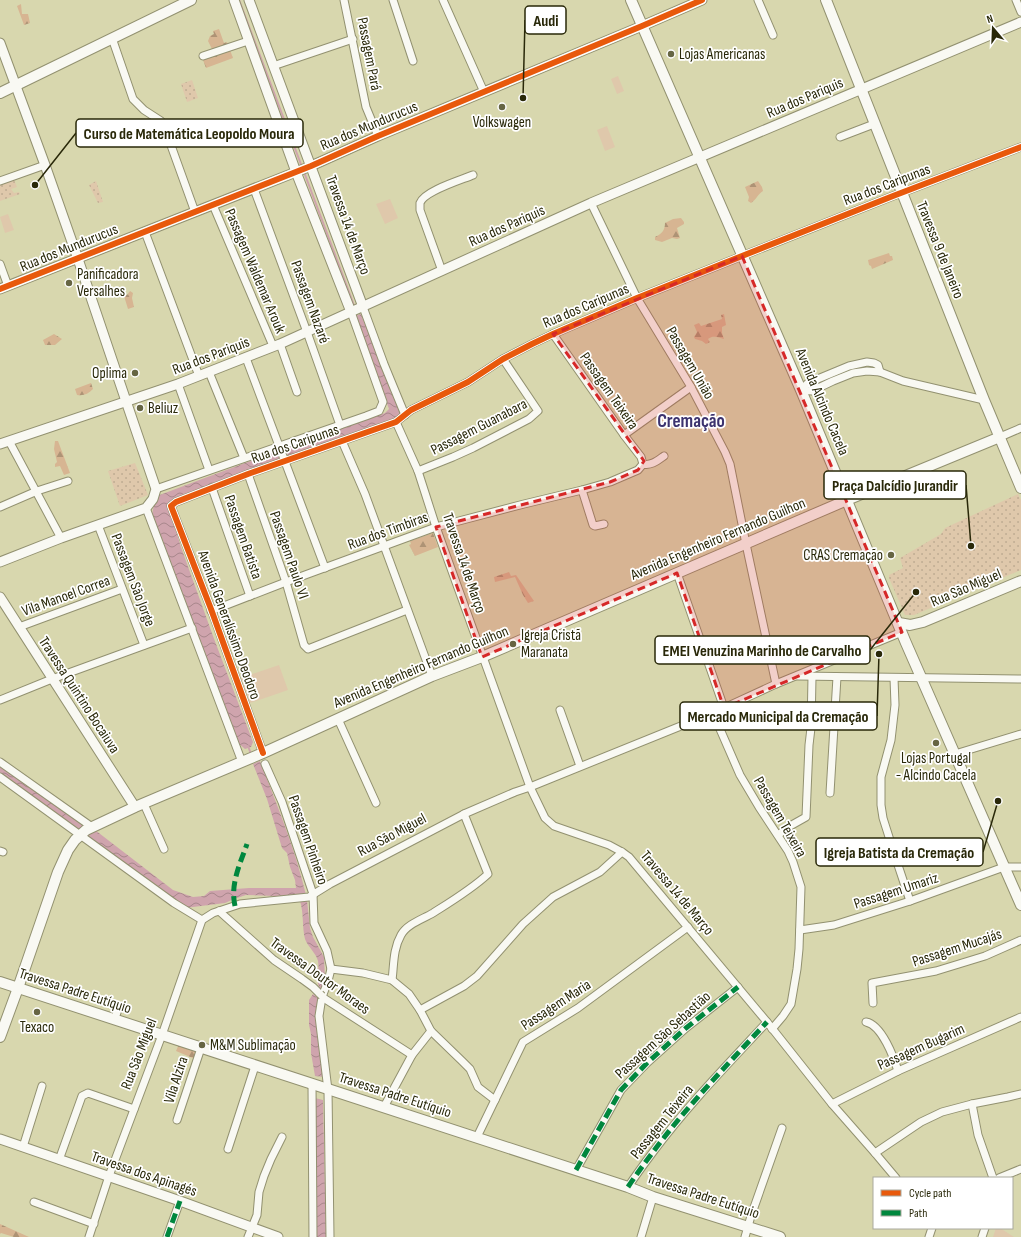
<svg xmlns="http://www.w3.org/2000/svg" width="1021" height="1237" viewBox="0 0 1021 1237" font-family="'Sofia Sans Condensed',sans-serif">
<defs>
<pattern id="forest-firs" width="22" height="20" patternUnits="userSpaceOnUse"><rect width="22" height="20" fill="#d7b592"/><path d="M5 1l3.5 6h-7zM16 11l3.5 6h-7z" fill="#ae9375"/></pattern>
<pattern id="park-dots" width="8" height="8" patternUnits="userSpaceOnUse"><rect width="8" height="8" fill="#dfc8ab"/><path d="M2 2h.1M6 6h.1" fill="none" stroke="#bfac92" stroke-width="1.8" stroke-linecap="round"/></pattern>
<pattern id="water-waves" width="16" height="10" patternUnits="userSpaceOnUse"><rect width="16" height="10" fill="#cfa4ad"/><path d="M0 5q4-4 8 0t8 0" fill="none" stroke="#a8868b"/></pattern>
</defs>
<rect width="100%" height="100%" fill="#d8d7ae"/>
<g fill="#dfc8ab">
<path d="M618 76 624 91 617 94 611 79Z"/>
<path d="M607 126 615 147 605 151 597 130Z"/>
<path d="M390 199 398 218 385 224 376 204Z"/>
<path d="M8 214 14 230 5 233 0 217Z"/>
<path d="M279 665 288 690 250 703 241 678Z"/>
<path d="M996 1228H1000L1014 1237H993Z"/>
</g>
<g fill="url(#forest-firs)">
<path d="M21 4 22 14H28L30 23 24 25 17 6Z"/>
<path d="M219 29 224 43 227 42 233 58 206 68 202 57 214 53 208 41 210 36 214 34 213 31Z"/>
<path d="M758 181 762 187 763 191C758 194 756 200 751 203L748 201 749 197 745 187Z"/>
<path d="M681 218 684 222V224L677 228 680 238 677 239 672 238 662 242 655 240V237C662 234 665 230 665 223L673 219Z"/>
<path d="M889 253 890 256H892L893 260 872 269 871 266 869 265 868 260Z"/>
<path d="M130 291 133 293 132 298 134 307 128 309 124 296 127 295Z"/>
<path d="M724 314 726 325 722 327V333L724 339C718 337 713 335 708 339L710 342 706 344 702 341 695 339 694 337 697 332 694 325 699 323 701 326 722 319 721 315Z"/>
<path d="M54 334 62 339 55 345H45L43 340Z"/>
<path d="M91 383 93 389C88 394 84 396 77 395L75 389Z"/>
<path d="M55 441H58L70 473 64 475 60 466 55 467V464L57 462 54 449Z"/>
<path d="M433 533 438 547 415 556 409 545 411 544 410 541Z"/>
<path d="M509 572 511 576 516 575 534 601 528 603 523 595 515 577 495 582 494 577Z"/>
<path d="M180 1042 198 1050 195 1059 176 1051Z"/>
<path d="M0 1224 29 1237H14L1 1233 0 1234Z"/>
</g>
<g fill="url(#park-dots)">
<path d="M192 80 198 98 187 102 181 84Z"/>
<path d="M13 177 17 187 11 189 14 193 19 192 20 194 0 201V183Z"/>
<path d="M96 181 103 202 98 203 89 185Z"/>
<path d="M135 463 148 495 120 506 108 471Z"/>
<path d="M1018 494 1021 500V570L914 615H905L889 578V575L903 568 900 558 941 534 945 528Z"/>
</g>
<g fill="url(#water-waves)">
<path d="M361 314 391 392 401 410 399 417 288 457 285 448 385 413 389 409 355 316Z"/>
<path d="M278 451 281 459 169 508 181 547 213 636 253 742 251 747 245 749 238 743 152 514 154 505 157 496 202 479Z"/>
<path d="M260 761C277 805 295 848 306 895L299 897 296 895 275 896 246 895 234 899 225 903 185 908 87 837 95 830 173 890 193 897 204 896 210 891 249 888H296L295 880 290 867 287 853 282 848 267 799 253 764Z"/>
<path d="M0 766 78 821 72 827 0 774Z"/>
<path d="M307 900 310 928 313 937 324 957 325 979 322 992C314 981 320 973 318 961 316 953 308 947 305 939 302 927 304 914 300 901Z"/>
<path d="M313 994 319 999 324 1077 315 1076 311 1053V1034L309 1025V1000Z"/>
<path d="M315 1098 323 1100 326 1237H316Z"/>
</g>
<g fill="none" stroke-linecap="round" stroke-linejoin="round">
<g stroke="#cfa4ad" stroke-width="2">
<path d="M239 0 302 167"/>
<path d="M304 172 355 308"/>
<path d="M248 746 251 754"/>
</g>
<path stroke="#cfa4ad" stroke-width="7" d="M68 818 99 839"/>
<defs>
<g id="minor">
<path d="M344 0 366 107 378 136"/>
<path d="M393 0 413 61"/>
<path d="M443 0 484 92"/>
<path d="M758 0 773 35"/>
<path d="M1016 0 1021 12"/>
<path d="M112 38 133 99 144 110 161 121 164 126 195 212"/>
<path d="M203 56 248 41"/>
<path d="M273 66 353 39"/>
<path d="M840 137 874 124"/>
<path d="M0 181 45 165"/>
<path d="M254 189 307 332 340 425"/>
<path d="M591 203 637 298 691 387 725 452 730 464 746 544 776 684"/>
<path d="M213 205 273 346"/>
<path d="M145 232 199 376"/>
<path d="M0 264 8 286"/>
<path d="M442 271 420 210V203C424 191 461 180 473 175"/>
<path d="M363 307 384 364 405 415"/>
<path d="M553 334 624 435 641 457 643 464"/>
<path d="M280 344 297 392"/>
<path d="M246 358 325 568"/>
<path d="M209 372 244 458"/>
<path d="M178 384 209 470"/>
<path d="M801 390 812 391 833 381 853 373 867 371 880 372 903 381 984 400"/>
<path d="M801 390 808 383 849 366 867 362 874 363 878 365 880 372"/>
<path d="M396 422 418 471 436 527 530 787 545 818 554 826 609 845 622 852 629 857 767 1022 832 1104 875 1153 896 1178"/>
<path d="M624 435 691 387"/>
<path d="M1000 437 1021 428"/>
<path d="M9 441 61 538"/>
<path d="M342 441 365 494 432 676"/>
<path d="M418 471 453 457 473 448 529 419 538 411 503 359"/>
<path d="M248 474 286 582 304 645 308 649 407 610"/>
<path d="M212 488 250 596"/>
<path d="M156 489 366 416 379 411 383 402 351 312"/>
<path d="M582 490 593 525 595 526 604 524"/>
<path d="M0 507 37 491 68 481"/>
<path d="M146 508 242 762"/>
<path d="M98 525 144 645"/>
<path d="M677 573 724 708"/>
<path d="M211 611 286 582 436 527 524 504 582 490 610 482 638 470 643 464C651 466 657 461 664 456"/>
<path d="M19 627 122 589"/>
<path d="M798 676 1021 679"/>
<path d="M894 678 895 705 891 740 881 777V805L883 818 895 856 910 901"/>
<path d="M0 700 52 679 192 628"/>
<path d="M560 710 580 766"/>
<path d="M713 713 740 775 759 807 788 851 793 862 801 887 799 949 797 969 791 1004 783 1016 772 1029"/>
<path d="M338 719 376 803"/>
<path d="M263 753 211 609 171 506 176 502 248 474 396 422 411 410 468 382 503 359 532 344 553 334 637 298 742 256 893 196 1021 147"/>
<path d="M955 754 1021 734"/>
<path d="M0 762 92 827"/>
<path d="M265 764 282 802 313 894 314 923 327 951 331 969 328 981 322 997 319 1016 328 1090 330 1237"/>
<path d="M0 777 174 903 202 920"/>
<path d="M830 793 837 677"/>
<path d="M144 804 164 849"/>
<path d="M778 835 790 826 806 817 809 745 811 728 812 677"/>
<path d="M0 851 3 852"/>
<path d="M219 911 274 960 302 979 313 987 320 994"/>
<path d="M800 930 834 925 910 901 1004 867H1021"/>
<path d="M331 969 363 973 392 980 409 994 420 1010 431 1031 462 1061 470 1069 478 1087 495 1100"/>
<path d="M392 980C394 965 393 949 401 935 407 924 423 919 433 913 452 901 472 889 488 874L464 814"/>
<path d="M322 997 412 1055"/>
<path d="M873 1003 872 983 936 971 985 956 1021 940"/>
<path d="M420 1010 464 986 477 976 523 924 553 897 600 872 622 852"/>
<path d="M114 1020 118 1010"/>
<path d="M866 1022C882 1025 894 1058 898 1071"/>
<path d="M312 1084 313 1237"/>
<path d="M832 1104 898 1071 1021 1017"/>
<path d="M972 1104 978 1135 993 1178"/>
<path d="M384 1107 412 1055 431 1031"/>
<path d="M177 1120 201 1048"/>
<path d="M477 1137 523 1042 578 1008 688 927"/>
<path d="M23 1147 42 1086"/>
<path d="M228 1149 255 1066"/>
<path d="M875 1153 921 1122 942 1112 972 1104 1008 1097 1021 1094"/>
<path d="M59 1160 82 1096 88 1093 134 1109"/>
<path d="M576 1170 621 1090 647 1063 686 1028 738 987"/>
<path d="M999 1178 1021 1169"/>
<path d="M628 1187C636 1175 644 1164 653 1152 687 1106 728 1064 767 1022"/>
<path d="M34 1202 94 1224"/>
<path d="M89 1237 109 1176 162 1035 202 920 213 913 240 904 309 897 330 884 464 814 515 792 530 787 713 713 776 684 902 632"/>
<path d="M167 1237 180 1201"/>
<path d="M248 1237 257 1215 259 1192 264 1176 271 1159 282 1137"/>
<path d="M641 1237 653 1197"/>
<path d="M745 1237 751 1216 782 1128"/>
<path d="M929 1237 932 1228"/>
<path d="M982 1237 985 1228"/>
</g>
<g id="tertiary">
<path d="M234 0 296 172 351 312"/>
<path d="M249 0 363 307"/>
<path d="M0 43 45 165 78 259 126 401 156 489 153 499 146 508 61 538 0 562"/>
<path d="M0 289 311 166 378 136 642 26 702 0"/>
<path d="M0 444 178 384 280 344 591 203 1021 22"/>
<path d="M0 597 135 807"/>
<path d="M0 1139 180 1201 278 1237"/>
</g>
<g id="secondary">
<path d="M631 0 801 390 906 643 1021 905"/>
<path d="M826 0 984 400 1021 488"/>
<path d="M0 93 191 0"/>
<path d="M899 623 910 625 923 622 1021 581"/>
<path d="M0 982C209 1051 419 1118 628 1187L653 1197 780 1237"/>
<path d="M0 1037 18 988 58 872 68 850 75 840 86 830 135 807 263 753 432 676 482 657 847 500 1000 437"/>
</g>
</defs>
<use href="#minor" stroke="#929170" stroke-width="9"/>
<use href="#tertiary" stroke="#929170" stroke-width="11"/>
<use href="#secondary" stroke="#929170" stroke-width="12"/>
<use href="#minor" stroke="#f9f9f3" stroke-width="7"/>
<use href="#tertiary" stroke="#f9f9f3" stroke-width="9"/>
<use href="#secondary" stroke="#f9f9f3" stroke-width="10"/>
<defs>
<path id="minor-bridge" d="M320 994 322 996"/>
</defs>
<use href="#minor-bridge" stroke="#929170" stroke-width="9" stroke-linecap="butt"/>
<use href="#minor-bridge" stroke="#f9f9f3" stroke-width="7"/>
<g stroke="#00873e" stroke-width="5" stroke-dasharray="10 5" stroke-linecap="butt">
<path d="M235 906C230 884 240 864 247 844"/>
<path d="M576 1170 621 1090 647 1063 686 1028 738 987"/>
<path d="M628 1187C636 1175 644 1164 653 1152 687 1106 728 1064 767 1022"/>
<path d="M167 1237 180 1201"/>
</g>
<defs>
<g id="cycleway">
<path d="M0 289 311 166 378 136 642 26 702 0"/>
<path d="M263 753 211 609 171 506 176 502 248 474 396 422 411 410 468 382 503 359 532 344 553 334 637 298 742 256 893 196 1021 147"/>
</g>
</defs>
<use href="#cycleway" stroke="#fff" stroke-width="8"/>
<use href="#cycleway" stroke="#e8590c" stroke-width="6"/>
</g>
<path fill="#d62828" fill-opacity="0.2" stroke="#d62828" stroke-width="3" stroke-dasharray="8 5" stroke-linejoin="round" d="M742 256 902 632 724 708 677 573 482 657 436 527 610 482 638 470 644 461 553 334Z"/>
<g fill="#666543" stroke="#fff" stroke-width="1.5">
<circle cx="671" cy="54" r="4"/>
<circle cx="502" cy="107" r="4"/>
<circle cx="69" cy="283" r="4"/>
<circle cx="135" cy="373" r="4"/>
<circle cx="140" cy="408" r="4"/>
<circle cx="891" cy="555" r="4"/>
<circle cx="513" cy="644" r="4"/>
<circle cx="936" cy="743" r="4"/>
<circle cx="37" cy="1012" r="4"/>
<circle cx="202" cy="1045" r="4"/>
</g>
<g text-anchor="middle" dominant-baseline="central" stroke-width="3.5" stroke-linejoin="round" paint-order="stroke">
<g font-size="15" fill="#292809" stroke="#fff">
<text transform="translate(369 54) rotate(79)">Passagem Pará</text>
<text transform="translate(805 98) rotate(-23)">Rua dos Pariquis</text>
<text transform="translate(369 126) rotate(-23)">Rua dos Mundurucus</text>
<text transform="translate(887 185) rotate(-21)">Rua dos Caripunas</text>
<text transform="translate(348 225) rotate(70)">Travessa 14 de Março</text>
<text transform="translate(507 226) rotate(-24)">Rua dos Pariquis</text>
<text transform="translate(69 248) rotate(-22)">Rua dos Mundurucus</text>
<text transform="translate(940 250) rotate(68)">Travessa 9 de Janeiro</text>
<text transform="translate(255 271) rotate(67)">Passagem Waldemar Arouk</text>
<text transform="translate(310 302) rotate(70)">Passagem Nazaré</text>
<text transform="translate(586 306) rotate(-23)">Rua dos Caripunas</text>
<text transform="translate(211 356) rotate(-21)">Rua dos Pariquis</text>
<text transform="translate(690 363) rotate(60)">Passagem União</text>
<text transform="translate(609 391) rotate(55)">Passagem Teixeira</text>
<text transform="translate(822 402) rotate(67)">Avenida Alcindo Cacela</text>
<text transform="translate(479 427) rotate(-27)">Passagem Guanabara</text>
<text transform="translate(295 444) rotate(-19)">Rua dos Caripunas</text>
<text transform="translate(388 531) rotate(-20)">Rua dos Timbiras</text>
<text transform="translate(243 537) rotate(71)">Passagem Batista</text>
<text transform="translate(718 539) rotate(-23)">Avenida Engenheiro Fernando Guilhon</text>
<text transform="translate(289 555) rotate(71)">Passagem Paulo VI</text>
<text transform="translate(464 563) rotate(71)">Travessa 14 de Março</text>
<text transform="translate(133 580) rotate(69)">Passagem São Jorge</text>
<text transform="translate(966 588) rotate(-23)">Rua São Miguel</text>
<text transform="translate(66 596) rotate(-20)">Vila Manoel Correa</text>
<text transform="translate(229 625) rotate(70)">Avenida Generalíssimo Deodoro</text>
<text transform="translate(421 667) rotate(-23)">Avenida Engenheiro Fernando Guilhon</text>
<text transform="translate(79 695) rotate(57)">Travessa Quintino Bocaiuva</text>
<text transform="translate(780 817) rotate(60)">Passagem Teixeira</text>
<text transform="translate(392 835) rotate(-28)">Rua São Miguel</text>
<text transform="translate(308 840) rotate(71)">Passagem Pinheiro</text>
<text transform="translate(896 891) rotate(-18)">Passagem Umariz</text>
<text transform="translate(677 893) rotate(50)">Travessa 14 de Março</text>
<text transform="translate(957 948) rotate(-18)">Passagem Mucajás</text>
<text transform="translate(320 976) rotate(36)">Travessa Doutor Moraes</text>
<text transform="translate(75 991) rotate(18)">Travessa Padre Eutíquio</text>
<text transform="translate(556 1005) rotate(-33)">Passagem Maria</text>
<text transform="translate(663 1035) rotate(-42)">Passagem São Sebastião</text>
<text transform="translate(921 1047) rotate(-24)">Passagem Bugarim</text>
<text transform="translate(139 1054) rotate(-69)">Rua São Miguel</text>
<text transform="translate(176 1080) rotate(-72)">Vila Alzira</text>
<text transform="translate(395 1095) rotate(18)">Travessa Padre Eutíquio</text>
<text transform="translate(662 1122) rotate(-51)">Passagem Teixeira</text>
<text transform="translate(144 1174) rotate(19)">Travessa dos Apinagés</text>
<text transform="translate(703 1196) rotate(18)">Travessa Padre Eutíquio</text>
</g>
<g font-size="15" fill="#292809" stroke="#fff" text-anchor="start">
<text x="679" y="54">Lojas Americanas</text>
<text x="502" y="122" text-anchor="middle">Volkswagen</text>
<text x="77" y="274">Panificadora<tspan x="77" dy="17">Versalhes</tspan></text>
<text x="127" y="373" text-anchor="end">Oplima</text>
<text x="148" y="408">Beliuz</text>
<text x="883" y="555" text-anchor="end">CRAS Cremação</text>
<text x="521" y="635">Igreja Cristã<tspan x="521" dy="17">Maranata</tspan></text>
<text x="936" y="758" text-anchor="middle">Lojas Portugal<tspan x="936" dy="17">- Alcindo Cacela</tspan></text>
<text x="37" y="1027" text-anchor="middle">Texaco</text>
<text x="210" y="1045">M&amp;M Sublimação</text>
</g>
<g font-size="19" font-weight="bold" fill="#3c336f" stroke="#fff">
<text x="691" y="421">Cremação</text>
</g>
</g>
<path fill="none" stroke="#292809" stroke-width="1.5" d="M523 98L525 20M35 185L76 133M971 546L966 485M916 592L870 650M879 654L877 716M998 801L983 852"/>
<g fill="#292809" stroke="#fff" stroke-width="1.5">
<circle cx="523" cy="98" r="4"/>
<circle cx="35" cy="185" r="4"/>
<circle cx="971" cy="546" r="4"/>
<circle cx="916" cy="592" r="4"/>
<circle cx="879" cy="654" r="4"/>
<circle cx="998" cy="801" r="4"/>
</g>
<g fill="#fff" stroke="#292809" stroke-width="1.5">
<rect x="525" y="6" width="41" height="28" rx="4"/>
<rect x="76" y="119" width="227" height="28" rx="4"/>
<rect x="824" y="471" width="142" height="28" rx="4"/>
<rect x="655" y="636" width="215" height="28" rx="4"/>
<rect x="680" y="702" width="197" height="28" rx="4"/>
<rect x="816" y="838" width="167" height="28" rx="4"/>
</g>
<g font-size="16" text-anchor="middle" font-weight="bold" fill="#292809">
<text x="546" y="26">Audi</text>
<text x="189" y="139">Curso de Matemática Leopoldo Moura</text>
<text x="895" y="491">Praça Dalcídio Jurandir</text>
<text x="762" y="656">EMEI Venuzina Marinho de Carvalho</text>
<text x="778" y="722">Mercado Municipal da Cremação</text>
<text x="899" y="858">Igreja Batista da Cremação</text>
</g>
<rect x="873" y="1177" width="140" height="52" fill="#ffffff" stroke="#a9a99d"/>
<rect x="881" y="1190" width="20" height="6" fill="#e8590c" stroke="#a9a99d"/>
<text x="909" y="1197" font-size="12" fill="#292809">Cycle path</text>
<rect x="881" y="1210" width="20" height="6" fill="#00873e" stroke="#a9a99d"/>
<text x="909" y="1217" font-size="12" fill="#292809">Path</text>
<g transform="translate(993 28) rotate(341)" stroke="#ffffff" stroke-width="3" paint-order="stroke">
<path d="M0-3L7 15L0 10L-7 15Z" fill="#292809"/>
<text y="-6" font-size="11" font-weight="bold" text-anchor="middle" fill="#292809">N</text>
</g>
</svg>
